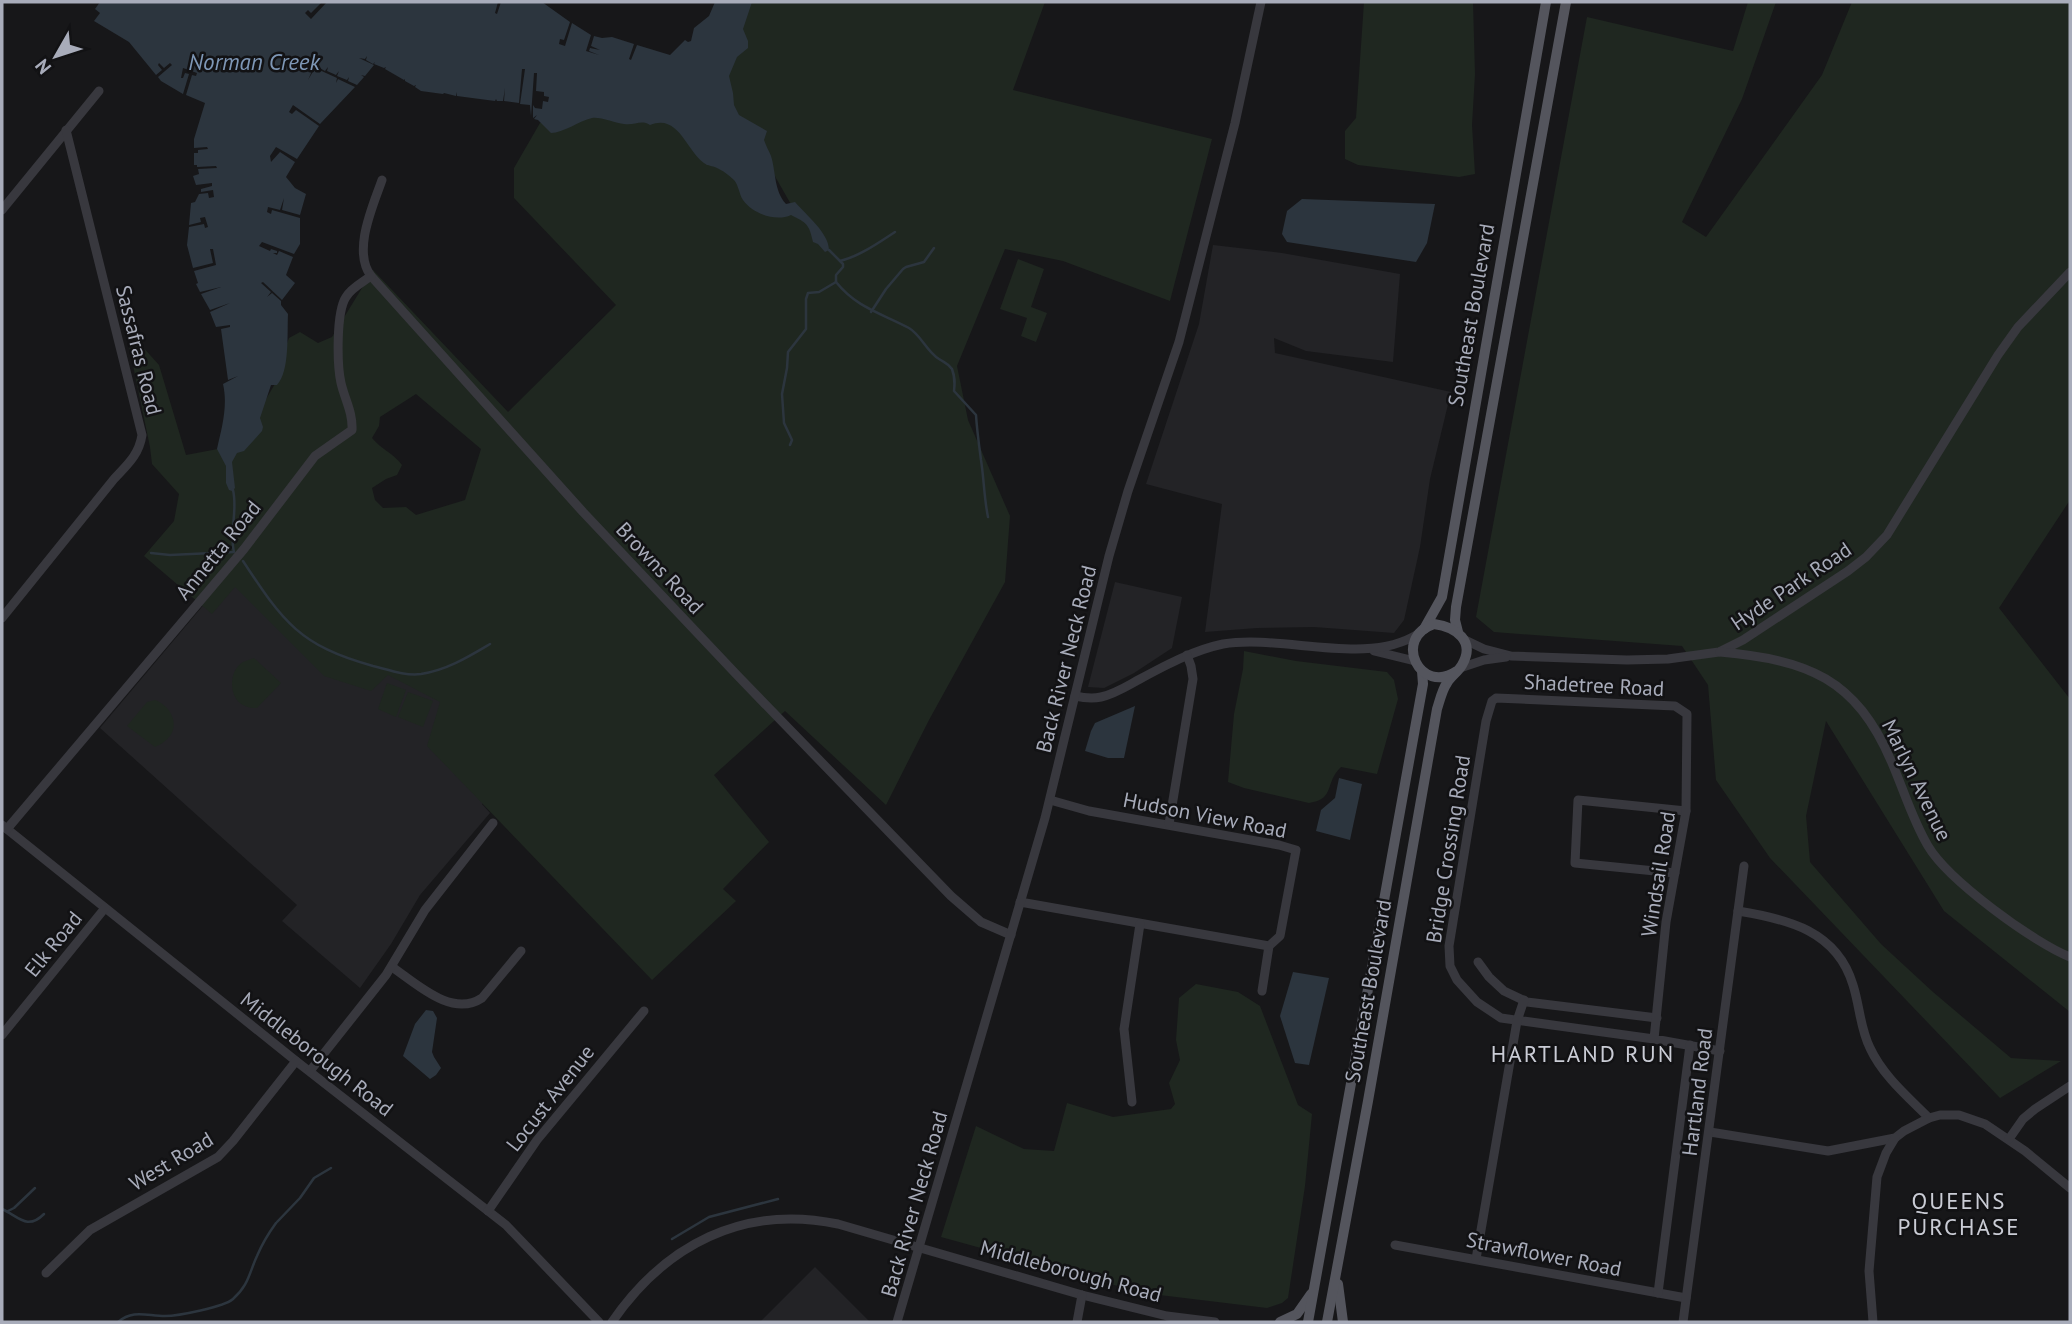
<svg xmlns="http://www.w3.org/2000/svg" width="2072" height="1324" viewBox="0 0 2072 1324" font-family="'PT Sans',sans-serif">
<rect width="100%" height="100%" fill="#171719"/>
<g fill="#232326">
<path d="M1213 245 1282 253 1400 274 1393 362 1306 351 1274 338 1275 353 1451 392 1430 479 1420 547 1404 620 1394 633 1314 627 1257 628 1205 632 1222 504 1146 484 1199 324Z"/>
<path d="M238 564 523 755 482 804 490 813 420 895 391 944 360 988 282 921 297 905 100 728Z"/>
<path d="M1115 582 1182 597 1172 648 1134 673 1104 688 1088 687Z"/>
<path d="M815 1267 870 1322H760Z"/>
</g>
<g fill="#1f2720" fill-rule="evenodd">
<path d="M747 2H1045L1013 90 1212 139 1170 301 1063 261 1005 249 957 366 968 420 1010 516 1005 582 929 720 886 805 785 711 714 775 769 842 723 889 736 901 652 980 427 746 440 702 388 675 371 691 324 676 235 587 212 614 144 556 174 521 179 494 152 464 150 447 129 346 141 345 159 365 186 455 239 445 279 377 282 356 289 338 300 332 318 343 332 337 373 270 508 412 616 305 514 198V168L540 123 593 115 672 121 797 215 768 164 723 109 726 61ZM416 394 481 449 465 500 416 515 406 507 383 508 375 500 372 488 386 479 397 475 402 465C393 453 381 449 372 438L379 426 380 417Z"/>
<path d="M1364 2H1473L1475 74 1472 125 1475 174 1459 177 1358 165 1345 159V131L1356 118Z"/>
<path d="M1748 2H1776L1742 99 1682 222 1706 237 1822 75 1852 2H2070V500L1999 608 2070 699V1012L1944 911 1826 721 1806 816 1810 862 1881 944 1933 992 2011 1058 2061 1061 2000 1098 1770 858 1716 780 1708 685 1682 646 1494 632 1476 617 1587 17 1733 51Z"/>
<path d="M1018 259 1044 269 1031 307 1047 313 1036 342 1021 336 1027 318 1000 309Z"/>
<path d="M1244 651 1296 661 1387 672 1394 680 1398 699 1377 774 1341 767C1324 783 1336 799 1309 803L1244 788 1228 782 1234 714 1243 669Z"/>
<path d="M254 658 281 683 257 708C253 708 249 708 245 706 228 699 228 671 243 662 243 662 254 658 254 658Z"/>
<path d="M387 683 406 690 396 717 378 709Z"/>
<path d="M408 692 433 701 423 727 398 717Z"/>
<path d="M155 700C172 706 182 728 165 741 162 744 158 745 155 747L127 726 147 702Z"/>
<path d="M1196 984 1238 992 1260 1006 1298 1105 1312 1114 1305 1186 1288 1298 1282 1303 1267 1308 1143 1293 941 1237 976 1126 1024 1149 1054 1151 1067 1103 1113 1117 1171 1109 1175 1104 1169 1083 1180 1060 1176 1040 1179 998Z"/>
</g>
<g fill="#2c353e">
<path d="M100 2H322L311 13 308 10 305 13 311 19 327 2H498L495 13 497 14 501 2H542L570 22 564 40 560 39 559 44 565 46 572 23 591 35 586 51 599 55 589 51 590 48 600 50 591 46 594 36 602 38 612 37 634 44 629 59 631 60 637 45 670 55 685 40 688 42 691 41 694 28 709 16 715 2H752L743 29 748 41V48L737 57 729 76 733 93 734 105 739 115 767 131 764 140C766 146 769 151 771 156 776 172 774 191 786 204L795 202C806 215 829 233 829 250L825 252 818 244 813 242C809 224 807 223 791 215 776 222 753 214 743 200 739 194 739 186 734 180 730 176 722 170 717 168 715 167 708 165 707 165 686 153 680 113 650 125 641 119 634 126 624 124 616 123 598 116 592 118 579 121 563 133 551 133L538 120 534 119 537 115 533 118V105L535 108 542 109 543 101 548 102 549 97 544 96V92L536 91 537 73H534L531 116 530 105 520 104 525 69H522L519 103 504 101 505 88 503 101H497L496 99 495 101 457 96V92L456 96 444 93 443 94 421 91 415 87 416 85 414 86 405 81V79L404 80 385 69 386 67 384 68 374 64 375 62 373 64 366 60 367 56 365 59 359 58 374 65 365 76 361 75 364 77 357 85 348 81 349 77 347 80 337 76 339 71 336 75 327 71 328 67 325 71 316 66 320 56 319 55 308 80 315 68 337 78 336 83 338 79 355 87 320 124 293 105 289 112 292 114 296 110 319 126 297 159 276 147 270 156 271 162 280 152 295 162 286 177 295 188 306 194 300 215 282 210 284 198 280 210 268 207 267 212 271 214 272 210 300 218V244L294 254 262 242 259 246 270 251 271 249 277 251V253H273L277 255 279 251 293 257 286 275 295 283 282 300 263 282 261 283 271 292 267 297 272 293 281 301V305L288 314C287 333 290 371 277 385H271L260 418 263 427 262 431 244 451 237 453 232 462 235 488 232 491 229 490 226 483V466L217 449C222 427 228 406 223 384L238 376 228 380 221 329 230 327V325L216 327 210 312 230 303 210 310 201 294 221 287 200 292 196 284 198 283 194 271 216 265 213 249H210L213 263 193 268 187 245 189 227 204 224 205 228 208 227 205 217 200 218 201 222 189 225 191 203 195 202 199 194 208 193 209 198 214 197 213 190 201 192V189L212 186V183L196 185 193 176 199 174 198 169 217 168 216 166 197 167V165H194V153H198V150L208 149 207 147 194 148V139L205 103 186 95 192 75 196 76 197 73 183 68 181 78H183L185 73 189 74 183 94 161 81 158 77 172 65 170 63 164 68 159 63 158 65 162 70 156 75 129 42 94 21 100 13 95 9Z"/>
<path d="M1302 199 1435 204 1427 243 1416 262 1287 242 1282 234 1287 211Z"/>
<path d="M1135 706 1124 758H1108L1085 751 1091 731 1095 723Z"/>
<path d="M1339 778 1362 784 1350 840 1316 831 1321 810 1335 798Z"/>
<path d="M1293 972 1329 978 1309 1065 1295 1063 1280 1016Z"/>
<path d="M426 1010 433 1011 437 1018 432 1052 434 1057 441 1068 436 1075 430 1079 403 1056 415 1024Z"/>
</g>
<g fill="none" stroke-linecap="round" stroke-linejoin="round">
<g stroke="#2c353e" stroke-width="2.5">
<path d="M840 261C860 256 878 243 895 232"/>
<path d="M836 282C857 308 881 313 909 328 921 335 927 352 939 359 945 363 948 363 952 369 955 377 955 382 954 391L976 415C977 431 979 445 981 460 984 479 984 498 988 517"/>
<path d="M871 312 886 289 903 269 906 267 924 262 934 248"/>
<path d="M790 445 792 440 784 423 782 394 787 368 788 352 806 329V299L808 293 819 292 836 282V275L843 267V264L829 250"/>
<path d="M151 553 170 555 234 552C229 532 238 511 233 490"/>
<path d="M243 561C283 622 300 646 373 666 389 670 405 676 421 674 447 670 468 657 490 644"/>
<path d="M2 1209C18 1216 27 1231 44 1214"/>
<path d="M8 1211 14 1208 35 1188"/>
<path d="M277 1222 300 1198 314 1178 331 1168"/>
<path d="M672 1239 709 1217 778 1199"/>
<path d="M118 1322C133 1309 147 1316 165 1316 178 1316 224 1307 233 1299 249 1285 249 1273 257 1256 262 1244 268 1234 276 1223"/>
</g>
<g stroke="#38383e" stroke-width="9">
<path d="M382 180C373 206 352 251 371 276L583 512 736 674 951 896 981 922 1011 935"/>
<path d="M2 210 99 91"/>
<path d="M2 618 114 479C127 465 139 455 142 435L66 130"/>
<path d="M1463 639 1484 649 1511 656 1627 660 1668 659 1719 652 1743 640 1848 571 1866 557 1887 535 1998 355 2018 327 2070 272"/>
<path d="M1374 651 1415 661"/>
<path d="M1720 652C1808 660 1856 678 1892 763 1904 791 1913 821 1928 846 1948 880 2034 943 2070 957"/>
<path d="M1460 668 1484 660 1506 657"/>
<path d="M1075 696C1084 698 1092 699 1101 697 1115 694 1127 686 1140 679 1166 665 1194 650 1223 644 1283 634 1366 667 1418 634"/>
<path d="M1050 800 1089 811 1279 845 1296 850 1280 936 1269 946 1262 991"/>
<path d="M1169 824 1193 679 1191 666 1187 655"/>
<path d="M2 825 296 1061 506 1225 599 1322"/>
<path d="M7 829 244 549 315 456 352 430C353 413 345 400 341 383 337 365 336 312 346 297 351 288 363 282 371 276"/>
<path d="M1675 873 1575 863 1578 800 1686 811"/>
<path d="M1020 902 1269 946"/>
<path d="M1738 911C1788 919 1837 931 1853 985 1860 1007 1860 1028 1870 1048 1883 1076 1908 1097 1929 1118"/>
<path d="M1478 962 1489 977 1504 991 1527 1002 1657 1018"/>
<path d="M392 967C417 984 452 1018 482 998L521 951"/>
<path d="M2 1035 105 908"/>
<path d="M1654 1039 1666 922 1686 811 1687 714 1675 706 1496 698 1492 701 1486 721 1449 946 1450 966 1457 980 1477 1002 1501 1018 1654 1039 1720 1051"/>
<path d="M310 1071 386 975 425 910 493 823"/>
<path d="M1132 1102 1124 1029 1140 924"/>
<path d="M1710 1132 1828 1151 1895 1138 1904 1131 1929 1118 1940 1115H1959L1985 1124 2025 1151 2070 1188"/>
<path d="M2009 1139 2023 1119 2035 1109 2070 1086"/>
<path d="M488 1211 537 1140 644 1011"/>
<path d="M1395 1245 1686 1298"/>
<path d="M1476 1259 1517 1021 1524 1000"/>
<path d="M46 1273 90 1230 218 1157 233 1141 296 1061"/>
<path d="M1658 1293 1690 1045"/>
<path d="M612 1322C665 1245 743 1204 838 1224L1082 1295 1167 1316 1215 1322"/>
<path d="M897 1322 1045 818 1109 556 1128 491 1179 342 1235 123 1261 2"/>
<path d="M1077 1322 1082 1295"/>
<path d="M1683 1322 1744 866"/>
<path d="M1873 1322 1869 1271 1877 1177 1886 1153 1895 1138"/>
</g>
<g stroke="#54555d" stroke-width="10">
<path d="M1424 629 1442 597 1546 2"/>
<path d="M1458 632 1455 620 1456 607 1566 2"/>
<path d="M1338 1284 1343 1322"/>
<path d="M1280 1322 1297 1314 1311 1294"/>
<path d="M1308 1322 1423 684 1422 671"/>
<path d="M1327 1322 1368 1101 1437 709C1440 700 1442 690 1447 683 1451 676 1458 672 1462 665 1476 641 1456 627 1434 624 1392 638 1420 696 1457 671"/>
</g>
</g>
<g text-anchor="middle" dominant-baseline="central" stroke-width="5" stroke-linejoin="round" paint-order="stroke">
<g font-size="21" fill="#a8acba" stroke="#121214">
<text transform="translate(1471 315) rotate(-80)">Southeast Boulevard</text>
<text transform="translate(139 350) rotate(76)">Sassafras Road</text>
<text transform="translate(218 550) rotate(-51)">Annetta Road</text>
<text transform="translate(660 568) rotate(47)">Browns Road</text>
<text transform="translate(1791 586) rotate(-34)">Hyde Park Road</text>
<text transform="translate(1066 659) rotate(-76)">Back River Neck Road</text>
<text transform="translate(1594 685) rotate(3)">Shadetree Road</text>
<text transform="translate(1917 780) rotate(64)">Marlyn Avenue</text>
<text transform="translate(1205 815) rotate(11)">Hudson View Road</text>
<text transform="translate(1448 849) rotate(-81)">Bridge Crossing Road</text>
<text transform="translate(1658 874) rotate(-81)">Windsail Road</text>
<text transform="translate(53 944) rotate(-51)">Elk Road</text>
<text transform="translate(1368 991) rotate(-80)">Southeast Boulevard</text>
<text transform="translate(317 1054) rotate(38)">Middleborough Road</text>
<text transform="translate(1697 1092) rotate(-83)">Hartland Road</text>
<text transform="translate(550 1098) rotate(-52)">Locust Avenue</text>
<text transform="translate(171 1161) rotate(-31)">West Road</text>
<text transform="translate(914 1204) rotate(-74)">Back River Neck Road</text>
<text transform="translate(1544 1254) rotate(11)">Strawflower Road</text>
<text transform="translate(1071 1271) rotate(15)">Middleborough Road</text>
</g>
<g font-size="23" font-style="italic" fill="#7e97b6" stroke="#121214">
<text x="254" y="61">Norman Creek</text>
</g>
<g font-size="23" letter-spacing="2" fill="#caccd5" stroke="#121214">
<text x="1583" y="1053">HARTLAND RUN</text>
<text x="1959" y="1200">QUEENS<tspan x="1959" dy="26">PURCHASE</tspan></text>
</g>
</g>
<rect width="2072" height="1324" fill="none" stroke="#a8acba" stroke-width="7"/>
<g transform="translate(56 56) rotate(231)" stroke="#121214" stroke-width="5" paint-order="stroke">
<path d="M0-5L12 26L0 18L-12 26Z" fill="#a8acba"/>
<text y="-10" font-size="19" font-weight="bold" text-anchor="middle" fill="#a8acba">N</text>
</g>
</svg>
